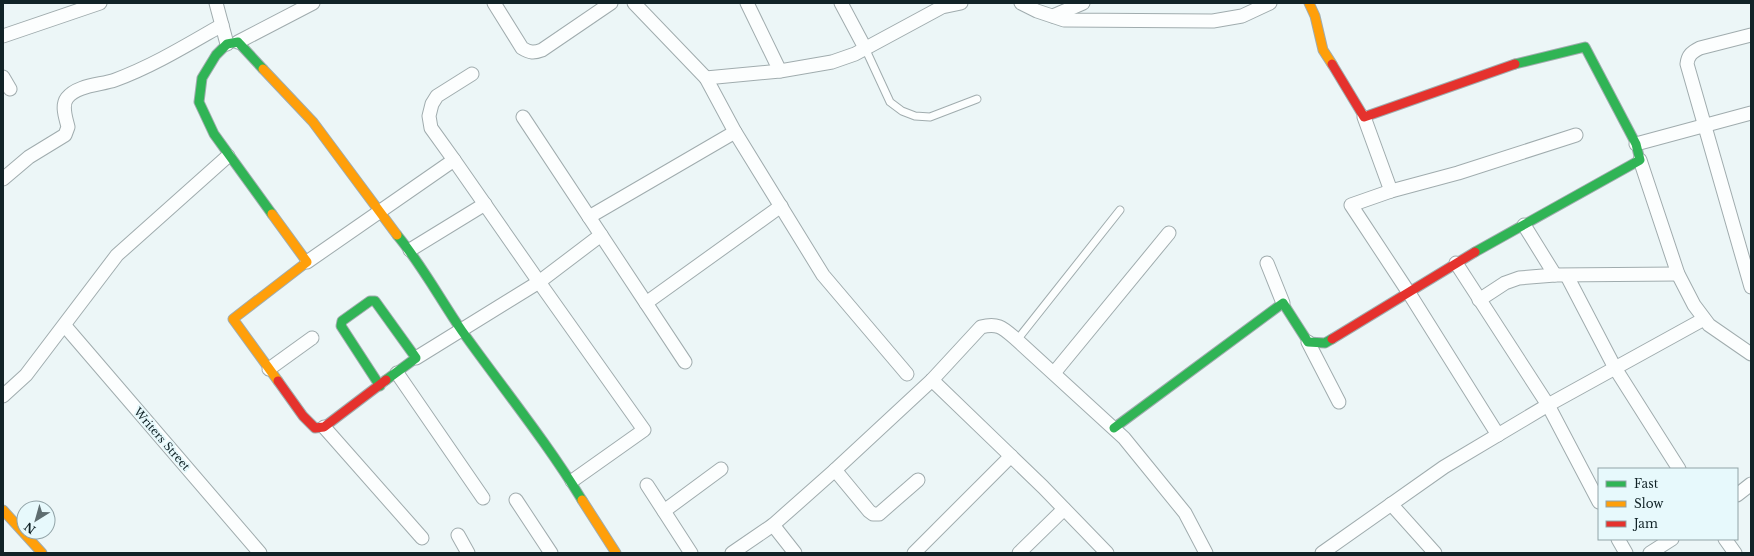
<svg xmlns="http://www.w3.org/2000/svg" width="1754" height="556" viewBox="0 0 1754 556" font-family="'Libre Baskerville',serif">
<rect width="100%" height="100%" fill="#ecf6f7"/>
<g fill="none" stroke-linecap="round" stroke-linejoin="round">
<defs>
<g id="lane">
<path d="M865 48 890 102 902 111 915 116 930 117 977 99"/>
<path d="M1017 340 1120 210"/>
</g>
<g id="street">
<path d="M216 3 227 44"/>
<path d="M494 3 522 48C530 53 534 53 542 50L611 3"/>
<path d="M634 3 706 78 735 132 823 275 907 374"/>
<path d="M747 3 780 71"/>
<path d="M841 3 865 48"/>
<path d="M1021 3 1037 11 1064 20 1213 21 1242 16 1270 3"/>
<path d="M1053 16 1083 3"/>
<path d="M1751 35 1700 48C1692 52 1688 55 1687 64L1751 287"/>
<path d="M3 36 100 3"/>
<path d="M238 42 313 3"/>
<path d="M3 77 10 89"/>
<path d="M706 78 780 71 832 62 855 54 942 7 961 3"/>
<path d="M523 117 685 362"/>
<path d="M1364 117 1391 191 1351 205 1409 293 1498 435"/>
<path d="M1636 144 1751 113"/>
<path d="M1640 160 1678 274 1694 305 1709 325 1751 354"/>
<path d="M3 179 29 157 65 135 68 127C66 118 61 106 67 98 77 85 101 85 115 80 153 66 187 45 222 25"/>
<path d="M1391 191 1458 173 1576 135"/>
<path d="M589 217 735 132"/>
<path d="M1524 225 1555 275"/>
<path d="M410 250 485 204"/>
<path d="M307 262 454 160"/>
<path d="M1267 263 1283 303"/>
<path d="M1456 263 1548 405 1599 502"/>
<path d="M1567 276 1615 368 1679 469"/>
<path d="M1479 300 1505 283 1519 278 1555 275 1678 274"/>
<path d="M646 303 781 206"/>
<path d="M65 326 260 553"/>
<path d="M1308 342 1339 402"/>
<path d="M416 358 539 282 454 160 431 128 429 116 432 104 437 96 472 74"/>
<path d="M269 369 312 338"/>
<path d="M397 373 483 498"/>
<path d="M1054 373 1169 233"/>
<path d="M932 380 1043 487 1107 553"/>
<path d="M3 396 26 375 117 255 228 156"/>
<path d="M324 427 422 538"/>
<path d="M835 470 869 511 873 514H879L918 480"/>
<path d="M572 481 644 430 539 282 601 235"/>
<path d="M647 485 691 553"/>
<path d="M1737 495 1751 484"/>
<path d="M516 500 551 553"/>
<path d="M1391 504 1435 553"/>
<path d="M664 511 721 469"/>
<path d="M773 525 795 553"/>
<path d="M458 535 468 553"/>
<path d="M1618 539 1626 553"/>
<path d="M1725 539 1735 553"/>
<path d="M732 553 773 525 835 470 932 380 981 327C999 322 1004 329 1017 340L1124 438 1185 513 1206 553"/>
<path d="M914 553 1011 456"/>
<path d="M1019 553 1064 509"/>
<path d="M1322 553 1444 467 1548 405 1704 319"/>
<path d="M1650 553 1672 539"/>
</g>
<g id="fast">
<path d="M263 69 238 42 227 44 216 55 202 78 199 102 214 134 272 214"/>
<path d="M397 235C422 265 440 299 462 331 502 387 546 441 582 500"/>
<path d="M1475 252 1640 160 1636 144 1585 47 1515 64"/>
<path d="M380 386 341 326 342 321 370 301H375L416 358 386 380"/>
<path d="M1114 428 1283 303 1308 342 1325 343 1332 339"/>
</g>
<g id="slow">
<path d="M1309 3 1315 16 1323 50 1332 64"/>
<path d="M263 69 313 122 397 235"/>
<path d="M272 214 307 262 233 319 278 381"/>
<path d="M582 500 616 553"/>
<path d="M3 510 42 553"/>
</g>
<g id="jam">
<path d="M1332 64 1364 117 1515 64"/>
<path d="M1332 339 1475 252"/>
<path d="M278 381 303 416 315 428 324 427 386 380"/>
</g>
</defs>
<use href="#lane" stroke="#a0acae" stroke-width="9"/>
<use href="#street" stroke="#a0acae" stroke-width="15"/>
<use href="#fast" stroke="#a0acae" stroke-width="11"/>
<use href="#slow" stroke="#a0acae" stroke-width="11"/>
<use href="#jam" stroke="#a0acae" stroke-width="11"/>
<use href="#lane" stroke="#fcfefe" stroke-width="7"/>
<use href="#street" stroke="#fcfefe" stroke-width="13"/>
<use href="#fast" stroke="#30b455" stroke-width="9"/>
<use href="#slow" stroke="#ff9f0a" stroke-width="9"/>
<use href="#jam" stroke="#e5322d" stroke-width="9"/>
</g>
<g text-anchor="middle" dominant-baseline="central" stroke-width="4" stroke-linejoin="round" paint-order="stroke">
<g font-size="11" fill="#112327" stroke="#e7f9fc">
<text transform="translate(162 439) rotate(49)">Writers Street</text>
</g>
</g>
<rect width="1754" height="556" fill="none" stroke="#112327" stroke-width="8"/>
<rect x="1598" y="468" width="140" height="72" fill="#e7f9fc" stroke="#91a3a7"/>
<rect x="1606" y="481" width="20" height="6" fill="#30b455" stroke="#91a3a7"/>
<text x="1634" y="488" font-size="12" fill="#112327">Fast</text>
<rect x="1606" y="501" width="20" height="6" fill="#ff9f0a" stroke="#91a3a7"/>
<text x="1634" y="508" font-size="12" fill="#112327">Slow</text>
<rect x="1606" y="521" width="20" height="6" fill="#e5322d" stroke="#91a3a7"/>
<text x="1634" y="528" font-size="12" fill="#112327">Jam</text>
<g transform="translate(36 520) rotate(217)"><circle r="19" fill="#e7f9fc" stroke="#91a3a7"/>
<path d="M0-3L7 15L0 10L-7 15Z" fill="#5e6d70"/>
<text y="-6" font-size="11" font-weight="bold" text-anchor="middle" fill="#112327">N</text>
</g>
</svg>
